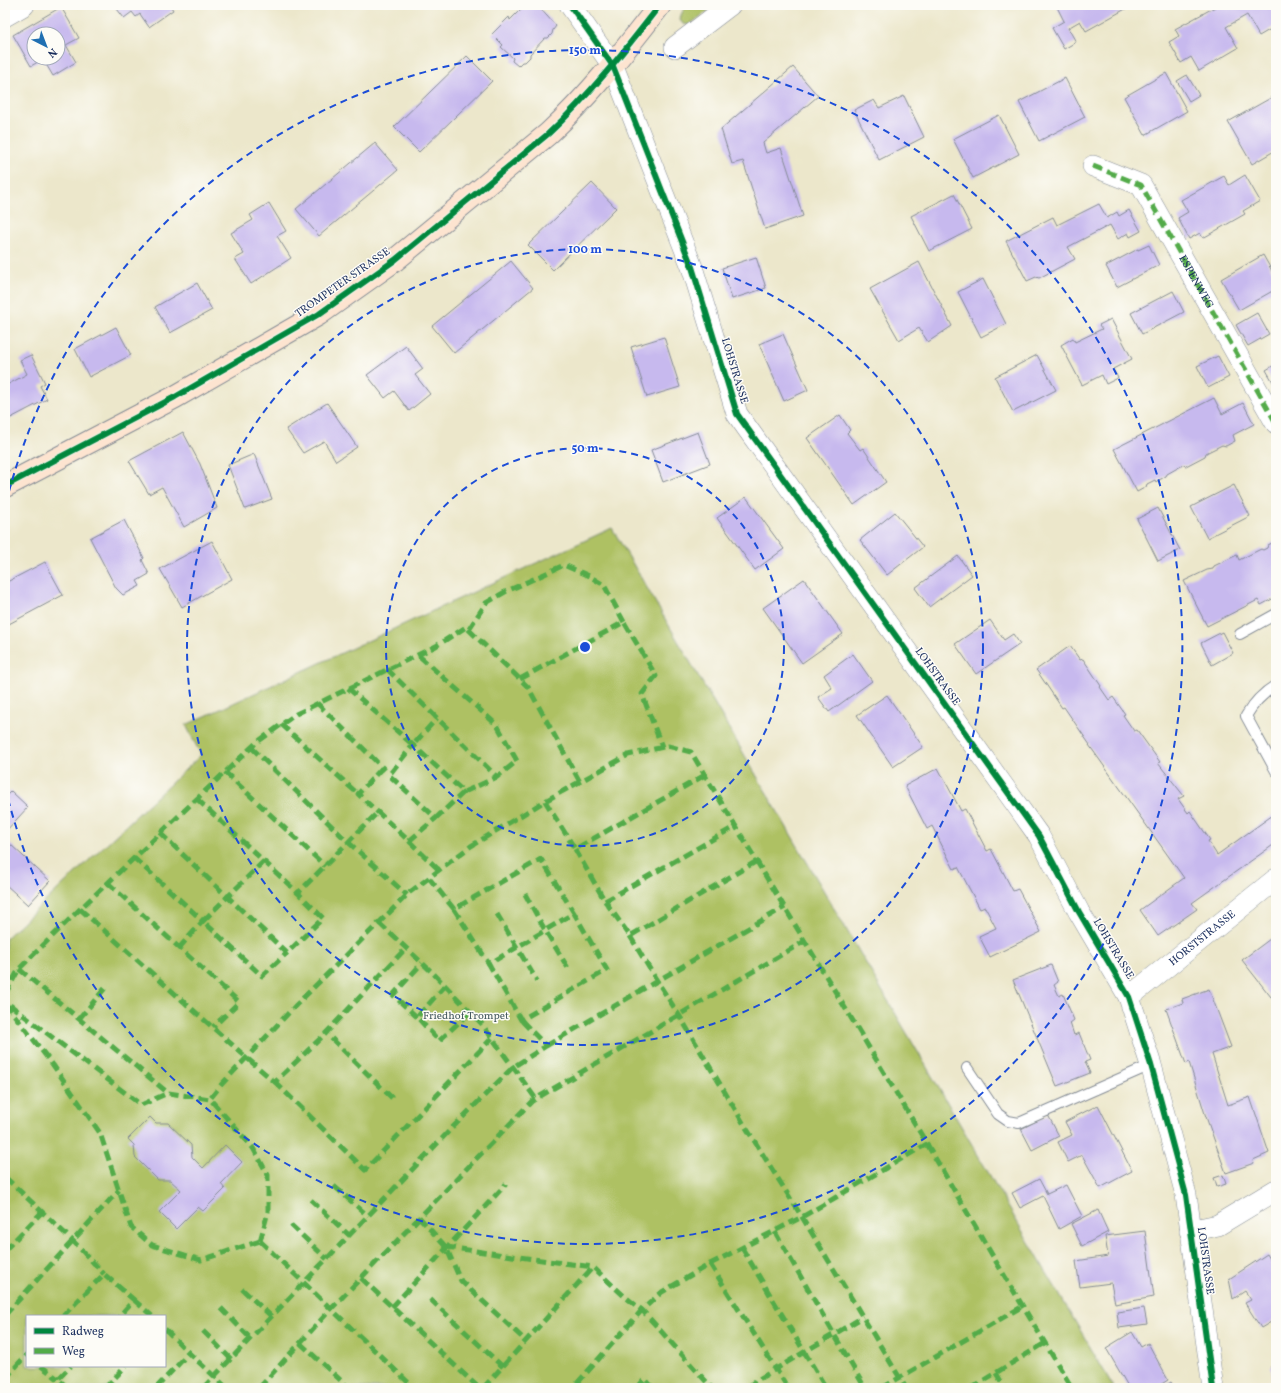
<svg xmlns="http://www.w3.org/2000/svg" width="1281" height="1393" viewBox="0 0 1281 1393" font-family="Vollkorn,serif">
<rect width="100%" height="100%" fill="#fdfcf7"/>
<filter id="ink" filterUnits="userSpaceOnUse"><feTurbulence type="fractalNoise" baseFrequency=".025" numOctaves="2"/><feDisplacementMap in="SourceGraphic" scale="8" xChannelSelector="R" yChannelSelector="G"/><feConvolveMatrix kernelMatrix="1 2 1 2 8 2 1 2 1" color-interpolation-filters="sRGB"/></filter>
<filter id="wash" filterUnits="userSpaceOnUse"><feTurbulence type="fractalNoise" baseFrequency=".012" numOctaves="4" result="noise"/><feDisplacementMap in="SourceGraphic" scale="16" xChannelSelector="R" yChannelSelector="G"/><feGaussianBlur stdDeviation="0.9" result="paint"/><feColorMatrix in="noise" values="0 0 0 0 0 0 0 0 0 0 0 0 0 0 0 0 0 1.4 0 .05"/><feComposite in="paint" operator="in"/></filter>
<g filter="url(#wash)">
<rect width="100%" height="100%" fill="#ece7cb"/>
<g fill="#aec164" stroke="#647861" fill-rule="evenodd">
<path d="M686 5H716L689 25 683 24 680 20 681 15Z"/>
<path d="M612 528 1114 1388H5V939L201 755 186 725ZM27 1316H165V1366H27Z"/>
</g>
<g id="blocks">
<g fill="#c7b9ee" fill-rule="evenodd">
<path d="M114 5H170L173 10 149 27 140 14 136 17 132 12 124 18Z"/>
<path d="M528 5H537L556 26 553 30 552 34 548 38H545L530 54V57L525 62H522L518 66 512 61 513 58 501 47 503 45 492 34 509 17 510 20 522 8 524 10Z"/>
<path d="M1056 5H1127L1129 7 1086 31 1080 21 1068 28 1076 42 1064 49 1052 28 1064 21Z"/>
<path d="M1214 5H1276V26L1259 36 1247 15 1226 27 1238 48 1199 71 1191 57 1181 63 1169 42 1179 36 1175 29 1215 7Z"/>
<path d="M61 7 79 38 66 45 76 62 53 76 43 59 31 66 13 35ZM34 34H58V58H34Z"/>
<path d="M467 56 492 81 419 152 394 127Z"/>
<path d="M793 67 818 96 763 143 766 153 781 148 803 216 765 229 743 161 732 164 721 129Z"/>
<path d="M1166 73 1187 111 1145 135 1124 97Z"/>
<path d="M1187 75 1199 95 1189 101 1177 81Z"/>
<path d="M1065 78 1085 117 1039 141 1019 102Z"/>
<path d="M1276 95V150L1252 164 1228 122Z"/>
<path d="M904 96 924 137 879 160 854 110 874 100 879 108Z"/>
<path d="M999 115 1019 154 973 178 953 139Z"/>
<path d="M375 143 398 170 319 236 296 209Z"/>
<path d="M1245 175 1260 201 1243 211 1245 214 1203 238 1200 233 1189 239 1178 218 1188 212 1181 200 1224 176 1229 185Z"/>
<path d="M592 183 616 208 553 270 528 245Z"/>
<path d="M954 194 972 229 929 251 911 216Z"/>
<path d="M269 203 286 231 277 236 291 258 251 284 235 259 244 254 231 233 253 220 250 215Z"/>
<path d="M1099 204 1107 218 1117 212 1119 216 1129 210 1141 231 1130 237 1128 233 1118 239 1110 225 1068 247 1075 259 1039 278 1036 277 1027 281 1006 241 1053 217 1057 225Z"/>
<path d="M1149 245 1159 265 1117 287 1106 266 1138 249V250Z"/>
<path d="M1263 255 1276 278V289L1239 310 1221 279Z"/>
<path d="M756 257 766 288 732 299 722 268Z"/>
<path d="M511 261 533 288 454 353 432 326Z"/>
<path d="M919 262 952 326 928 342 919 328 899 340 870 289Z"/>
<path d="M983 279 1006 324 981 337 958 292Z"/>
<path d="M197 283 212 310 170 333 155 307Z"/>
<path d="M1173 291 1184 312 1142 334 1131 313Z"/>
<path d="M1257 313 1269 334 1248 346 1236 325Z"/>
<path d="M1111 319 1132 359 1113 369 1118 378 1106 384 1102 375 1082 385 1061 345 1073 338 1075 342 1102 329 1099 325Z"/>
<path d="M116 327 131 355 89 377 75 349Z"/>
<path d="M783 334 808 390 784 401 759 344Z"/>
<path d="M664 337 680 387 647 397 631 347Z"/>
<path d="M406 346 423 369 415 375 430 394 409 411 394 391 385 398 367 375Z"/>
<path d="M31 355 45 383 40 386 47 399 5 421V386L27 374 20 360Z"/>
<path d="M1037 355 1056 390 1013 412 995 377Z"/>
<path d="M1218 356 1229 377 1208 388 1197 366Z"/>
<path d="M1276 364V387L1266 370Z"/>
<path d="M1214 398 1222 414 1243 403 1254 424 1233 435 1235 441 1226 446 1222 445 1206 453 1205 456 1186 466 1183 465 1167 474 1166 476 1156 482 1155 480 1147 484 1146 487 1137 492 1114 449Z"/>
<path d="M327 403 357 447 336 461 324 441 303 453 286 429Z"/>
<path d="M840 415 850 430 847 433 860 450 863 448 886 482 854 505 807 438Z"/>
<path d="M183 432 200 464 217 508 184 527 162 487 149 494 129 461Z"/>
<path d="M698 432 710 464 663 482 651 450Z"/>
<path d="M254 454 272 499 245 509 228 465Z"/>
<path d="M1234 485 1250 516 1207 538 1191 507Z"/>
<path d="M746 497 784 549 755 570 717 518Z"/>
<path d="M1158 508 1180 550 1158 561 1137 519Z"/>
<path d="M895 512 923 547 887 575 860 540Z"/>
<path d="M124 520 144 558 142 560 149 574 137 581 140 586 123 595 116 588 90 538Z"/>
<path d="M212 541 232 579 182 607 160 569Z"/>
<path d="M1276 541V597L1261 605 1258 600 1207 626 1184 581 1207 570 1213 569 1214 566 1237 555 1239 560 1261 549 1263 550 1267 548 1268 545Z"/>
<path d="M958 556 972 575 929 607 915 588Z"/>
<path d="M45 562 63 595 7 625 5 621V583Z"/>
<path d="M804 579 843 634 802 663 763 608Z"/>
<path d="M990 620 1004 640 1013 634 1020 644 976 674 955 644Z"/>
<path d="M1222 632 1233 653 1212 665 1201 643Z"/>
<path d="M1070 646 1080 660 1083 659 1101 686 1100 687 1109 700 1113 697 1125 714 1123 715 1134 731 1137 730 1160 762 1158 763 1184 796 1178 799 1188 813 1190 811 1210 840 1208 841 1217 855 1273 815 1276 820V843L1192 903 1197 909 1158 936 1140 910 1184 878 1089 745H1090L1064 707 1062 708 1037 671 1036 670Z"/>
<path d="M853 654 872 681 829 712 818 697 832 688 824 675Z"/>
<path d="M887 695 923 747 893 767 857 715Z"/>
<path d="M938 768 961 811 965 809 987 851 991 849 1013 891 1018 889 1041 932 990 957 979 936 996 928 985 907 980 909 958 867 954 869 932 826 927 829 905 786Z"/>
<path d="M11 791 28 807 5 832V797Z"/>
<path d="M10 844 50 881 28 905 5 884V849Z"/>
<path d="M1270 939 1276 947V998L1271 997 1242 960Z"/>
<path d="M1051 965 1058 982 1054 985 1059 996 1063 994 1074 1020 1070 1023 1074 1035 1079 1033 1090 1060 1085 1062 1090 1073 1057 1086 1013 980Z"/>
<path d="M1209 989 1231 1047 1212 1054 1228 1105 1250 1097 1269 1153 1253 1160 1254 1163 1226 1173 1205 1114 1189 1062 1186 1064 1166 1009 1183 1003 1182 999Z"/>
<path d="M1098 1105 1132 1171 1100 1188 1082 1155 1068 1162 1058 1142 1072 1135 1065 1122Z"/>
<path d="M1048 1115 1059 1136 1032 1150 1021 1129Z"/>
<path d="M150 1117 156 1123H168L191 1145 192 1157 203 1168 225 1145 242 1162 221 1184 225 1189 203 1211 198 1207 176 1229 159 1212 181 1190 170 1180H158L135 1157 134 1145 128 1139Z"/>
<path d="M1223 1175 1226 1184 1217 1187 1214 1178Z"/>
<path d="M1039 1179 1047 1194 1066 1185 1082 1216 1059 1229 1043 1196 1020 1208 1012 1193Z"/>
<path d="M1098 1210 1108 1232 1082 1246 1071 1224Z"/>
<path d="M1145 1231 1154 1297 1115 1304 1111 1283 1080 1287 1076 1261 1108 1256 1105 1236Z"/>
<path d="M1267 1254 1276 1269V1319L1261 1328 1245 1303 1251 1300 1245 1291 1233 1299 1229 1279Z"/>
<path d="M1144 1308 1147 1324 1119 1328 1117 1312Z"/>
<path d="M1132 1332 1141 1347 1148 1343 1168 1380 1155 1388H1129L1106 1348Z"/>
<path d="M1276 1365V1388H1274L1271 1366Z"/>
<path d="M1171 1382 1175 1388H1161Z"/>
</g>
</g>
</g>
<g filter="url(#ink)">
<use href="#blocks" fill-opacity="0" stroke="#848b94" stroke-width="1"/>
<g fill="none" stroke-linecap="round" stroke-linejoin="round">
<defs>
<g id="lane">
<path d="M1240 634 1276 614"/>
<path d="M1276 685C1263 693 1254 702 1246 716L1276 771"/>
<path d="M967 1068 998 1114 1008 1121 1019 1123 1151 1065"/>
</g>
<g id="street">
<path d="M570 5 613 66 692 267 737 414 1039 836 1079 912 1129 997 1151 1065 1186 1195 1213 1388"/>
<path d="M5 16 24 5"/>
<path d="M675 47 730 5"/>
<path d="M1093 166 1141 185 1276 423"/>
<path id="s1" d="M1129 997 1276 879"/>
<path d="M1190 1231 1218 1225 1276 1190"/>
</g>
<path id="secondary" d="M5 486 175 397 319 314 395 260 548 134C590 95 625 50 660 5"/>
</defs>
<use href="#lane" stroke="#848b94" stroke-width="12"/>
<use href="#street" stroke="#848b94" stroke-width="22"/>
<use href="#secondary" stroke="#848b94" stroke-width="24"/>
<use href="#lane" stroke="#fff" stroke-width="10"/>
<use href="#street" stroke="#fff" stroke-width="21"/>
<use href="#secondary" stroke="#fde4d0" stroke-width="22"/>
<g stroke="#52ab49" stroke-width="5" stroke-dasharray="10 5" stroke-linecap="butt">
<path id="s2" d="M1093 166 1141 185 1276 423"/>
<path d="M469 629 486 603 505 592 564 565 589 576 604 585 624 622"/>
<path d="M387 669 497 777 517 761 497 725 418 655"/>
<path d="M520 679 624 622 656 676 642 694 662 747"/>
<path d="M348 688 413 745 437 718"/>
<path d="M317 703 385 770"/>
<path d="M281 724 358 794"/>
<path d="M251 747 348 842 407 895"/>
<path d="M382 768 358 794 409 841 436 818"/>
<path d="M225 772 325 866"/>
<path d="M464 792 436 818 389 775 413 745 464 792 497 777"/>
<path d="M197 799 298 893"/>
<path d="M545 801 575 849 705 775"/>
<path d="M160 833 287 953 323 918 298 893 378 812"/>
<path d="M409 841 439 870"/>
<path d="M575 849 605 901 736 826"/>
<path d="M134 858 203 921 179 948"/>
<path d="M264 861 203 921 262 976 287 953"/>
<path d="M429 878 454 909 541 859 574 913 489 964 521 1020 607 970 574 913"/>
<path d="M108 883 239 1002 213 1027"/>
<path d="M525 894 545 930 568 968"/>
<path d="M605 901 630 936 757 861"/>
<path d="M80 909 247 1058 275 1082 326 1033"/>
<path d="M454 909 489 964"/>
<path d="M497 914 537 981"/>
<path d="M379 923 433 973 482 1024 536 1099"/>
<path d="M630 936 657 981 785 907"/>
<path d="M19 969 168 1093"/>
<path d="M445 986 417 1017 439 1041 470 1012"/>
<path d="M5 994 19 969 80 909 256 743 296 714 436 646 466 627 528 687 580 782"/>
<path d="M5 1003 53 1065 100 1133 131 1227 152 1245 201 1260 260 1241"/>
<path d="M10 1005 141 1105 168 1093 210 1099"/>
<path d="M417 1017 393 995 422 963"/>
<path d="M79 1019 106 987"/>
<path d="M546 1046 657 981 679 1015 745 1126 802 1217 906 1388"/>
<path d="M275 1082 365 1170 492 1038"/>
<path d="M392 1098 326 1033 406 948"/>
<path d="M927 1144 998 1265 1072 1388"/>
<path d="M5 1177 73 1241 104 1274"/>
<path d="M334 1186 368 1216"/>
<path d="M311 1200 350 1236"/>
<path d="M419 1217 446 1247 461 1281 527 1342"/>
<path d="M291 1225 327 1259"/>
<path d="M775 1232 865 1388"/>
<path d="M260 1241 268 1212V1175L253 1148 210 1099 221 1085 296 1005 410 892 471 846 545 801 628 755 668 746 691 752 927 1144 802 1217 710 1264 662 1292 642 1310 573 1388"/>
<path d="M260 1241 414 1388"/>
<path d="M446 1247 593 1267 624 1296 642 1310 712 1388"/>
<path d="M742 1248 826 1388"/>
<path d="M5 1250 42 1212"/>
<path d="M710 1264 788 1388"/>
<path d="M361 1278 479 1388"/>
<path d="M242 1289 272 1317"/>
<path d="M430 1299 503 1367"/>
<path d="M134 1300 152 1316"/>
<path d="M392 1307 506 1184"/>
<path d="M221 1308 251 1339"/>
<path d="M5 1315 119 1190"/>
<path d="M63 1316 104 1274 134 1300 119 1316"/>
<path d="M165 1329 189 1353"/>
<path d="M203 1331 231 1359"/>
<path d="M300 1343 349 1388"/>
<path d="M41 1366 58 1379"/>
<path d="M996 1373 1005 1388"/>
<path d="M5 1379 27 1354"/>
<path d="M68 1388 58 1379 71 1366"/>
<path d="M105 1388 126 1366"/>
<path d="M156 1388 189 1353 227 1388"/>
<path d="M203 1388 453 1127 513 1067 546 1046 521 1020"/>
<path d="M259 1388 331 1309 532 1101 805 941"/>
<path d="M483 1388 593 1267"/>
<path d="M637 1388 645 1379 653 1388"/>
<path d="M748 1388 754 1382 863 1317"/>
<path d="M882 1388 1023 1306"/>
<path d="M971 1388 1045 1343"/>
</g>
<defs>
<g id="cycleway">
<path d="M570 5 613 66 692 267 737 414 1039 836 1079 912 1129 997 1151 1065 1186 1195 1213 1388"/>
<path d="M5 486 175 397 319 314 395 260 548 134C590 95 625 50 660 5"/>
</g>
</defs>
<use href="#cycleway" stroke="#fdfcf7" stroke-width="8"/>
<use href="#cycleway" stroke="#00873e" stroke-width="6"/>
</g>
</g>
<g fill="none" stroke="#1d4ed8" stroke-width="2" stroke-dasharray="7 5">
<circle cx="585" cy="647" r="199"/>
<circle cx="585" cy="647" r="398"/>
<path d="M6 503A597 597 0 1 1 6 791"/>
</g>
<g text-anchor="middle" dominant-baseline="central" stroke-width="3" stroke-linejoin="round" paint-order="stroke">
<g font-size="11" fill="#1b2f5e" stroke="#fdfcf7">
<text stroke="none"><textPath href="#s2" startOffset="163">ESPENWEG</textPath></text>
<text transform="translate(343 283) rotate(-35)">TROMPETER STRASSE</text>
<text transform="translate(734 371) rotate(73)">LOHSTRASSE</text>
<text transform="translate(937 677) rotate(54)">LOHSTRASSE</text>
<text stroke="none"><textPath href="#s1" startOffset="94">HORSTSTRASSE</textPath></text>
<text transform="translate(1113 949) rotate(59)">LOHSTRASSE</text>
<text transform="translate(1205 1261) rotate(82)">LOHSTRASSE</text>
</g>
<g font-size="11" fill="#475b60" stroke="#fdfcf7">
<text x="466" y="1016">Friedhof Trompet</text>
</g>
</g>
<circle cx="585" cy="647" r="6" fill="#1d4ed8" stroke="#fdfcf7" stroke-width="2"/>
<g font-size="12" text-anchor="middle" font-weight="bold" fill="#1d4ed8" stroke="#fdfcf7" stroke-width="3" stroke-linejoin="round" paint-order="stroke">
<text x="585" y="54">150 m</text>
<text x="585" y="253">100 m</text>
<text x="585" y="452">50 m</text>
</g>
<rect width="1281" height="1393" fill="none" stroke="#fdfcf7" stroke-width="20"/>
<rect x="26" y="1315" width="140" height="52" fill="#fdfcf7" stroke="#a3aaba"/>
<rect x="34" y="1328" width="20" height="6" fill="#00873e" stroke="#a3aaba"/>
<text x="62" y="1335" font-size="12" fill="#1b2f5e">Radweg</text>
<rect x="34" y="1348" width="20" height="6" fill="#52ab49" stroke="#a3aaba"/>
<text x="62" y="1355" font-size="12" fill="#1b2f5e">Weg</text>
<g transform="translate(46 46) rotate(138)"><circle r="19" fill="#fdfcf7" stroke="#a3aaba"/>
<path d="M0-3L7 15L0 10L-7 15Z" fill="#1f6fb2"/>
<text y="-6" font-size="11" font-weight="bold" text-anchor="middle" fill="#1b2f5e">N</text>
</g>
</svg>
